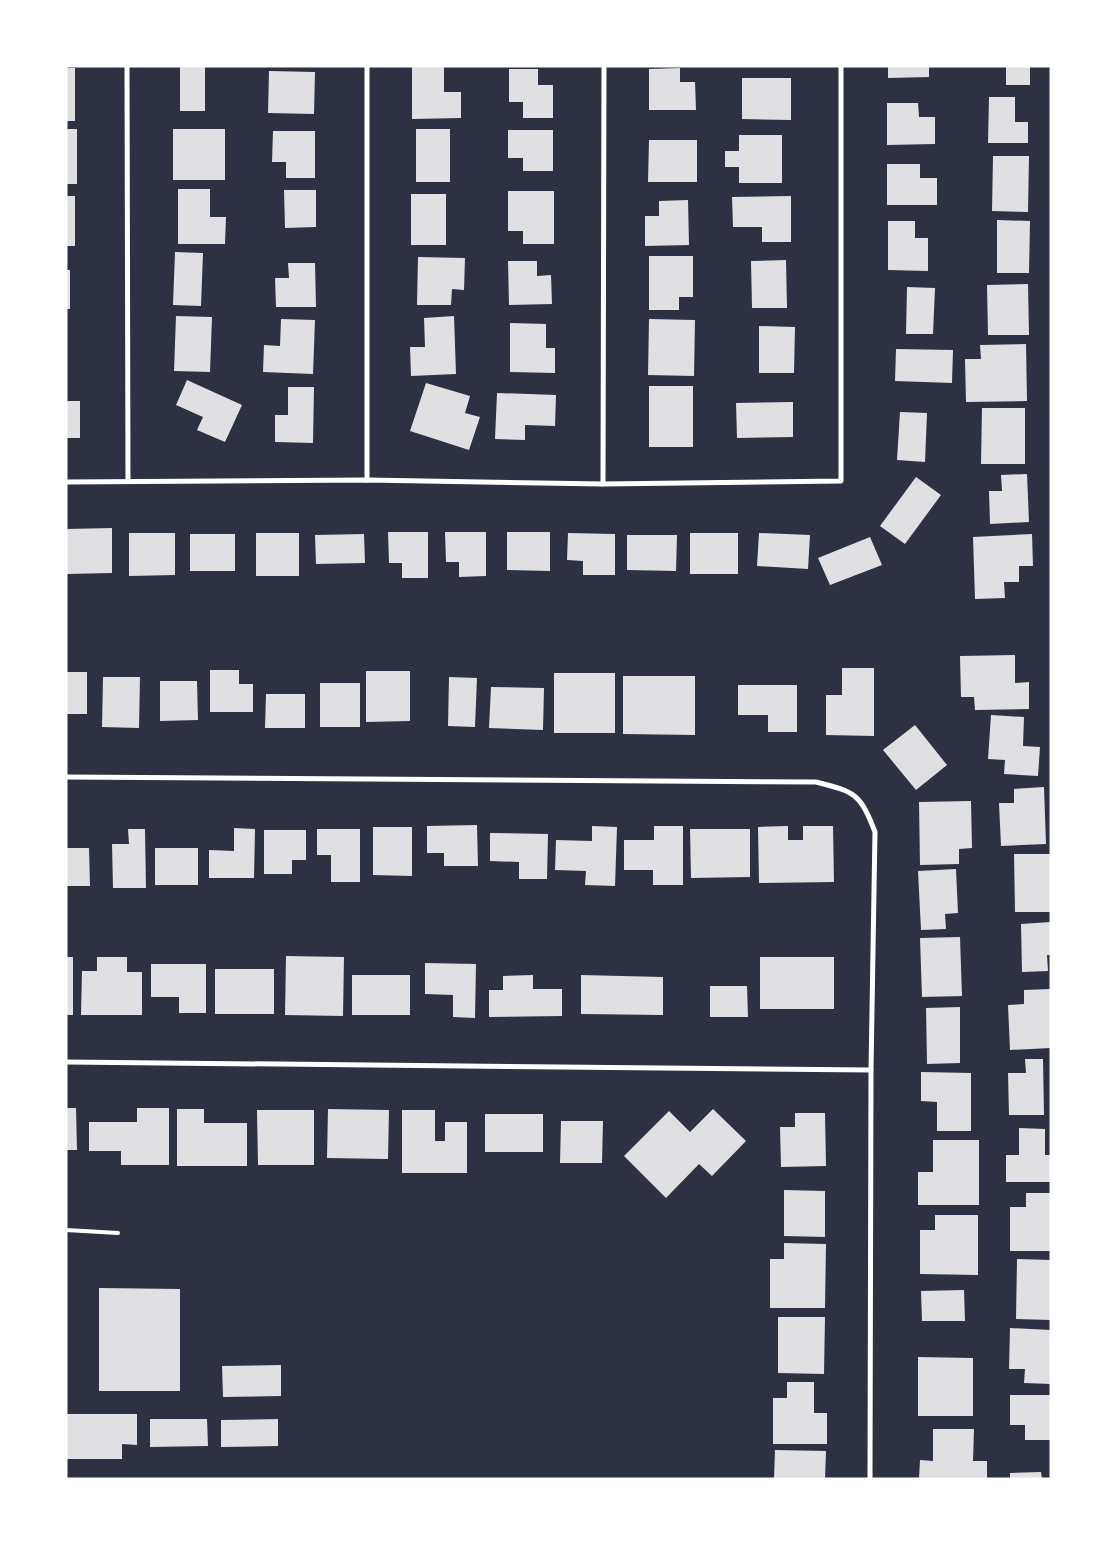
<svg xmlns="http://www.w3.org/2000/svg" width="1117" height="1545" viewBox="0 0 1117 1545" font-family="'IBM Plex Sans',sans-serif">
<rect width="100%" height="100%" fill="#2d3142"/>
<g fill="#e0e0e3">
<rect x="180" y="66" width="25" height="45"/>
<path d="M412 66H444V92H461V118L412 119Z"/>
<path d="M888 66H929V77L888 78Z"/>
<rect x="1006" y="66" width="24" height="19"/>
<rect x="66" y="68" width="9" height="53"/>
<path d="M680 68V82H695L696 110H649V69Z"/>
<path d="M509 69H538V85H553V118H523V102H509Z"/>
<path d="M269 71 315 72 314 114 268 113Z"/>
<path d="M742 78H791V120L742 119Z"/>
<path d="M989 97H1015V122H1028V143H988Z"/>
<path d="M887 103H918L919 117H935V144L887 145Z"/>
<rect x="66" y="129" width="11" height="55"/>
<rect x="173" y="129" width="52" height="51"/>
<rect x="416" y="129" width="34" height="53"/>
<path d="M508 130H553V171H523V158H508Z"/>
<path d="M273 131H315V178H286V162H272Z"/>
<path d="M739 135H782V183H739V167H725V151H739Z"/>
<path d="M649 140H697V182H648Z"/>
<path d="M993 156H1029L1028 212 992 211Z"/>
<path d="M887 164H920V178H937V205H887Z"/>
<path d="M178 189H210V217H226L225 244H178Z"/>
<path d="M284 190H316V227L285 228Z"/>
<path d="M508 191H554V244H523V231H508Z"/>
<rect x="411" y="194" width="35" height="51"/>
<rect x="66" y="196" width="9" height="50"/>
<path d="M791 196V242H762V227H733L732 197Z"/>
<path d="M688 200 689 245 645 246V216H659V201Z"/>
<path d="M997 220 1030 221 1029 273H997Z"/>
<path d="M888 221H915V238H928V271L888 270Z"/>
<path d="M175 252 203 253 201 306 173 305Z"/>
<path d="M649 256H693V297H679V310H649Z"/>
<path d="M418 257 465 258 464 290 452 289 451 305H417Z"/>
<path d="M786 260 787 308H752L751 261Z"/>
<path d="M508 261H537V276L551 275 552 304 509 305Z"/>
<path d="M288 263H315L316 307H276L275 278H289Z"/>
<rect x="66" y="270" width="4" height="39"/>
<path d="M1028 284 1029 335H988L987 285Z"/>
<path d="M907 287 935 288 933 334H906Z"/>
<path d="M176 316 212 317 210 372 174 371Z"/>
<path d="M454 316 456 374 411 376 410 347H425L424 318Z"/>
<path d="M281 319 315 320 313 374 263 372 264 345 280 346Z"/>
<path d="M649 319 695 320 694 376 648 375Z"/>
<path d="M510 323 546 324V348H555V373L510 372Z"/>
<path d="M759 326 795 327 794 373H759Z"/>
<path d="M1026 344 1027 401 966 402 965 359H981L980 345Z"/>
<path d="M896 349 953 350 952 383 895 381Z"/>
<path d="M187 380 242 405 225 442 197 430 203 417 176 405Z"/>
<path d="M426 383 470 396 465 413 480 417 469 450 410 431Z"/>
<rect x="649" y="386" width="44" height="61"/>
<path d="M288 387H314L313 443 275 442V415H288Z"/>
<path d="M497 393 556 395 555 426 525 425V440L495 439Z"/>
<rect x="66" y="401" width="14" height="37"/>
<path d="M793 402V437L737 438 736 403Z"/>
<path d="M982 408H1025V464H981Z"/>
<path d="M900 412 927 413 925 462 897 460Z"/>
<path d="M1027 474 1029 522 990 524 989 491H1002L1001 475Z"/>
<path d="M916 477 941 495 905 544 880 526Z"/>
<path d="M112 528V573L66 574V529Z"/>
<path d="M388 532H428V578H402V563H389Z"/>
<path d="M445 532H486V576L459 577V562H446Z"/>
<path d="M507 532H550V571L507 570Z"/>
<path d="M129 533H175V575L129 576Z"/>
<rect x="256" y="533" width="43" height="43"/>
<path d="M568 533 615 534V575H583V561L567 560Z"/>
<rect x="690" y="533" width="48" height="41"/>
<path d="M759 533 810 535 808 569 757 566Z"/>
<rect x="190" y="534" width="45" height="37"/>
<path d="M364 534 365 563 316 564 315 535Z"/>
<path d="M1032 534 1033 566H1019V582H1004L1005 598 975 599 973 537Z"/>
<path d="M627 535H677L676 571 627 570Z"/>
<path d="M870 537 882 565 830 585 818 558Z"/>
<path d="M1015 655V683L1029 682V709L975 710 974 697H961L960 656Z"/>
<path d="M842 668H874V736L826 735V695H842Z"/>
<path d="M210 670H239V684H253V712H210Z"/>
<path d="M366 671H410V721L366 722Z"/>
<rect x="66" y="672" width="21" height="42"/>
<rect x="554" y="673" width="61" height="60"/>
<path d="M623 676H695V735L623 734Z"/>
<path d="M103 677H140L139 728 102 727Z"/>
<path d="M449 677 477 678 475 727 448 726Z"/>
<path d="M160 681H197L198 720 160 721Z"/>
<rect x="320" y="683" width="40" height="44"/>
<path d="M738 685H797V732H768V715H738Z"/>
<path d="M491 687 544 688 543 730 489 728Z"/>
<path d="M266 694H305V728H265Z"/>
<path d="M991 715 1024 717 1023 746 1040 747 1038 776 1004 774 1005 760 988 759Z"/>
<path d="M915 725 947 765 916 790 883 750Z"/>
<path d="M1044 787 1046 844 1001 846 999 803H1014V789Z"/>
<path d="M971 801 972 848 959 849V864L920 865 919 802Z"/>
<path d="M477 825 478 866H444V853H427V826Z"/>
<path d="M592 826 617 827 615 886 585 885 586 871 555 870 556 840 592 841Z"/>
<path d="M654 826H683V885H653V870H624V840H654Z"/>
<path d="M788 826V840H803V826H833L834 882 759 883 758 827Z"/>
<path d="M373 827H412V876L373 875Z"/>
<path d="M234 828 255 829 254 878H209V850L234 851Z"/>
<path d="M128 829H145L146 888H113L112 844H129Z"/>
<path d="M317 829H360V882H331V855H317Z"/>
<path d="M690 829H750V877L691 878Z"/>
<path d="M264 830H306V860H292V874H264Z"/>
<path d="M490 833 548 834 547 879H519V862L490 861Z"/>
<path d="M66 848H89L90 886H66Z"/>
<rect x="155" y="848" width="43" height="37"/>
<path d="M1014 854H1051V912H1015Z"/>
<path d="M956 869 958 913 945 914 946 929 921 930 918 871Z"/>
<path d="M1051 922V955H1047L1048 971 1022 972 1021 924Z"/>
<path d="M960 937 962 996 922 997 920 938Z"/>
<path d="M286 956 344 957 343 1016 285 1015Z"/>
<rect x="66" y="957" width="7" height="58"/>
<path d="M97 957H127V972H142V1015H81L82 971H97Z"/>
<rect x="760" y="957" width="74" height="52"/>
<path d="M425 963 476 964 475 1018 453 1017V995L425 994Z"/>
<path d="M151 964H206V1013H179V997H151Z"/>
<rect x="215" y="969" width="59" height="45"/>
<rect x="352" y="975" width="58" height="40"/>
<path d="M533 975V989H562V1016L489 1017V990H503V976Z"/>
<path d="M581 975 663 977V1015L581 1014Z"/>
<path d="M710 986H747L748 1017H710Z"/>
<path d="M1051 989V1048L1010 1050 1008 1005 1024 1004V990Z"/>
<path d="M960 1007V1063L927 1064 926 1008Z"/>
<path d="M1025 1059H1043L1044 1115H1009L1008 1073H1026Z"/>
<path d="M921 1072 971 1073V1131H937V1102L921 1101Z"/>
<path d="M66 1108H76L77 1150H66Z"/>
<path d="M137 1108H169V1165H121V1151H89V1122H137Z"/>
<path d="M177 1109H204V1123H247V1166H177Z"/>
<path d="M328 1109 389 1110 388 1159 327 1158Z"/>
<path d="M713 1109 746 1141 712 1176 699 1164 666 1198 624 1156 669 1111 690 1132Z"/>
<path d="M257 1110H314V1165H258Z"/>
<path d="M402 1110H435V1141H445V1122H467V1173H402Z"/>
<path d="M795 1113H825L826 1166 781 1167 780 1127H795Z"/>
<rect x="485" y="1114" width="58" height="38"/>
<path d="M561 1121H603L602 1163H560Z"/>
<path d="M1019 1128 1045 1129V1155H1051V1182H1006V1155H1019Z"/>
<path d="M933 1140H979V1205H918V1172H933Z"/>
<path d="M784 1190 825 1191V1237L784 1236Z"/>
<path d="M1026 1193H1051V1251H1010V1207H1026Z"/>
<path d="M935 1215H978V1275L920 1274V1230H935Z"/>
<path d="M784 1243 826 1244 825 1308H770V1259H784Z"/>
<path d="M1017 1259 1051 1260V1320L1016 1319Z"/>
<path d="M99 1288 180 1289V1391H99Z"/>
<path d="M964 1290 965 1321H922L921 1291Z"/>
<path d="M778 1317H825L824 1374 778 1373Z"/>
<path d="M1010 1328 1051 1330V1384L1024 1383 1025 1369H1009Z"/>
<path d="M918 1357 973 1358V1416H918Z"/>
<path d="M281 1365V1396L223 1397 222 1366Z"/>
<path d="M787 1382H814V1413H827V1444H773V1398H787Z"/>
<path d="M1010 1395H1051V1440H1025V1425H1010Z"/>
<path d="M66 1414H137V1445L122 1444V1459H66Z"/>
<path d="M150 1419H207L208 1446 150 1447Z"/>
<path d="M278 1419V1446L221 1447V1420Z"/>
<path d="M933 1429H974L973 1461H987V1479H919L920 1460 933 1461Z"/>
<path d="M775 1450 826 1451 825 1479H774Z"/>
<path d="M1041 1472 1042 1479H1010V1473Z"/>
</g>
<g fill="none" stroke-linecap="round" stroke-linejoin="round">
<path stroke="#fff" stroke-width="4" d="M66 1230 118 1233"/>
<g stroke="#fff" stroke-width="5">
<path d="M127 66 128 481"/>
<path d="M367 66V480"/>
<path d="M66 482 367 480 603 484 841 481V66"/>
<path d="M603 484 604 66"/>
<path d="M66 777 816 782C855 792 860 793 875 832L871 1070 870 1479"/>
<path d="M66 1062 871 1070"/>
</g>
</g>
<rect width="1117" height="1545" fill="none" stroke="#ffffff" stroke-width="135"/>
</svg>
